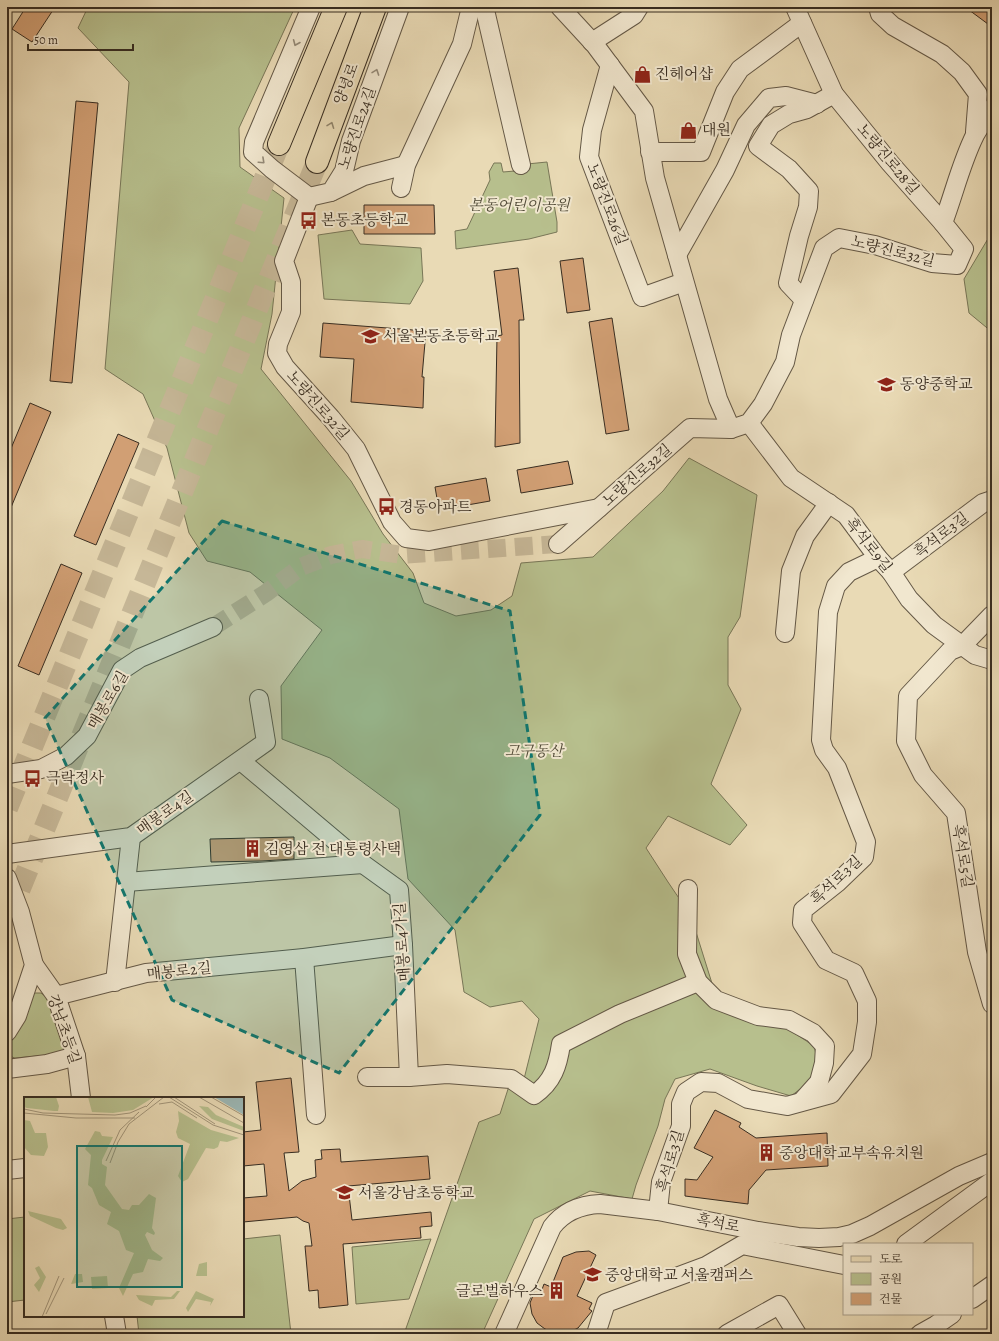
<svg xmlns="http://www.w3.org/2000/svg" width="999" height="1341" viewBox="0 0 999 1341" font-family="Alegreya,'Noto Serif KR',serif">
<rect width="100%" height="100%" fill="#e9dab5"/>
<filter id="stains"><feTurbulence type="fractalNoise" baseFrequency=".005" numOctaves="4"/><feColorMatrix values="0 0 0 0 .2 0 0 0 0 .09 0 0 0 0 .02 0 0 0 .5 -.17"/></filter>
<radialGradient id="worn" r=".72"><stop offset=".6" stop-color="#630" stop-opacity="0"/><stop offset="1" stop-color="#630" stop-opacity=".3"/></radialGradient>
<g fill="#b7bf8d" stroke="#787657">
<path d="M88 7H295L239 128 240 167 284 198 272 314 261 369 351 481 383 534 413 573 424 603 456 616 491 610 512 596 521 563 593 557 663 491 689 458 757 495 740 617 728 637V685L741 709 711 784 747 825 730 845 668 816 646 848 668 882 691 916 715 993 764 1013 814 1046 818 1062 808 1083 791 1096 757 1086 710 1069 675 1079 665 1099 658 1126 636 1185 632 1199 590 1191 534 1219 482 1334H404L479 1122 500 1114 509 1086 523 1083 539 1019 522 1001 490 1007 464 992 455 930 408 879 399 809 330 758 282 739 281 686 322 630 250 572 207 561 189 533 167 448 143 394 105 369 129 82 78 28Z"/>
<path d="M547 162 557 222V232L529 239 456 249 455 231 467 229 490 180 489 172 494 163H501L503 172 527 170V164Z"/>
<path d="M352 230 360 244 421 248 423 281 410 304 324 299 318 235Z"/>
<path d="M992 232V332L969 313 964 279Z"/>
<path d="M34 993H41L46 997 66 1044 65 1048 59 1054 15 1058 9 1056 7 1051 31 996Z"/>
<path d="M25 1217V1300L7 1302V1219Z"/>
<path d="M280 1235 291 1334H139L137 1316H243V1239Z"/>
<path d="M431 1239 409 1299 356 1304 352 1247Z"/>
</g>
<g fill="#d19f74" stroke="#382d21">
<path d="M26 7H55L32 42 12 29Z"/>
<path d="M965 7H992V27Z"/>
<path d="M76 101 98 103 72 383 50 381Z"/>
<path d="M364 205H434L435 234H364Z"/>
<path d="M583 258 590 310 567 313 560 261Z"/>
<path d="M518 268 524 320H519L520 443 495 447 497 336 502 335 494 271Z"/>
<path d="M612 318 629 430 606 434 589 322Z"/>
<path d="M323 323 426 331 422 377H424L423 408 351 402 354 359 320 357Z"/>
<path d="M30 403 51 412 7 517V458Z"/>
<path d="M118 434 139 443 96 545 74 536Z"/>
<path d="M568 461 573 484 521 493 517 470Z"/>
<path d="M486 478 490 501 439 510 435 487Z"/>
<path d="M61 564 82 573 39 675 18 666Z"/>
<path d="M294 837V859L262 861 211 862 210 839Z"/>
<path d="M291 1078 299 1152 284 1153 289 1191 302 1181 316 1177 315 1160 322 1159 321 1150 340 1149 341 1162 428 1156 430 1179 348 1186 352 1220 431 1212 432 1226 420 1227 421 1238 343 1244 348 1305 319 1308 318 1290 309 1291 305 1246H312L309 1223 303 1221 297 1217 243 1222V1198L267 1196 264 1164 243 1166V1132L261 1130 256 1082Z"/>
<path d="M715 1110 741 1123 739 1127 756 1138 827 1133 828 1166 766 1170 749 1190 748 1204 685 1196V1179L697 1180 713 1157 694 1148Z"/>
<path d="M589 1251 596 1255 577 1296 592 1303 589 1309 592 1311 578 1328 568 1333H556L545 1329 537 1323 532 1314 530 1303 534 1293 540 1295 544 1284 551 1287 563 1257 576 1252Z"/>
</g>
<g fill="none" stroke-linecap="round" stroke-linejoin="round">
<path stroke="#c6b797" stroke-width="18" stroke-dasharray="18 9" stroke-linecap="butt" d="M213 627 266 593 301 567 331 555 362 549 402 555 558 544"/>
<g stroke="#c6b797" stroke-width="22" stroke-dasharray="22 11" stroke-linecap="butt">
<path d="M7 808 279 144"/>
<path d="M7 920 317 162"/>
</g>
<defs>
<g id="minor">
<path d="M477 7 485 10 521 165"/>
<path d="M560 7 595 45 644 111 655 178 718 399 731 429"/>
<path d="M795 7 834 94 890 163 943 223"/>
<path d="M878 7 880 14 893 26 942 54 962 72 978 94 975 132"/>
<path d="M592 42 634 15 639 7"/>
<path d="M610 65 592 130 589 157 642 297 684 282"/>
<path d="M650 152H701L725 92 740 69 802 23"/>
<path d="M401 188 406 165 462 44 471 7"/>
<path d="M331 192 364 176 406 165"/>
<path d="M309 197 284 261 291 282V312L278 344 277 353 285 367 331 418 356 449 392 522 406 538 429 541 599 508"/>
<path d="M309 197 272 169 253 152 254 142 311 7"/>
<path d="M309 197 331 192 344 171 351 141 400 7"/>
<path d="M677 255 725 170 746 125 769 98 786 96 817 104"/>
<path d="M804 300 788 283 799 236 808 207 809 191 789 169 758 146 771 125 789 114 807 109 834 94"/>
<path d="M749 423 791 478 846 515 878 558 891 572 909 599 934 625 975 655 992 660"/>
<path d="M558 544 690 428 731 429 749 423 763 404 785 362 791 335 824 248 839 238 875 245 932 263 957 265 964 249 943 223C954 194 961 163 975 135 980 126 986 117 992 108"/>
<path d="M891 572 983 503 992 500"/>
<path d="M992 615 962 646 950 651 908 696 906 741 923 775 956 813 977 952 992 1004"/>
<path d="M785 633 791 571 805 536 829 503"/>
<path d="M241 761 363 864 399 890 403 945 409 1077"/>
<path d="M7 774 41 769 66 756 87 736 122 670 140 658 213 627"/>
<path d="M7 854 131 837 266 742 259 699"/>
<path d="M7 878 20 912 34 965 17 1016 7 1032"/>
<path d="M126 882 363 864"/>
<path d="M688 889 687 954 698 982 716 1000 758 1016 789 1020 813 1033 825 1046 824 1063 819 1082 802 1101"/>
<path d="M304 958 316 1115"/>
<path d="M34 965 56 996 76 1056 81 1098"/>
<path d="M115 982 131 837"/>
<path d="M56 996 146 973 304 958 403 945"/>
<path d="M7 1069 47 1064 76 1056"/>
<path d="M367 1077H409L447 1074 511 1079 534 1095C553 1082 558 1065 561 1044L620 1014 698 982"/>
<path d="M7 1170 25 1168"/>
<path d="M658 1211 661 1182 681 1126V1104L686 1092 701 1082 718 1083 748 1099 787 1106 831 1094 862 1054 867 1022V1001L854 973 826 960 802 923 803 910 837 883 864 857 866 842 837 768 824 750 821 740 828 612 836 586 849 572 878 558"/>
<path d="M906 1244 992 1181"/>
<path d="M972 1299 992 1285"/>
<path d="M114 1316 117 1334"/>
<path d="M504 1334 552 1227C564 1211 580 1205 600 1204L658 1211 758 1231 798 1237 819 1238 839 1237 852 1234 870 1226 959 1176 992 1162"/>
<path d="M596 1334 606 1303 706 1266 742 1245 844 1265"/>
<path d="M727 1334 779 1305 797 1334"/>
<path d="M920 1334 936 1325 952 1314"/>
</g>
<g id="major">
<path d="M279 144 336 7"/>
<path d="M317 162 375 7"/>
</g>
</defs>
<use href="#minor" stroke="#645846" stroke-width="20"/>
<use href="#major" stroke="#382d21" stroke-width="24"/>
<use href="#minor" stroke="#f1e7cf" stroke-width="18"/>
<use href="#major" stroke="#e9dab5" stroke-width="22"/>
</g>
<defs><path id="oneway-chevron" d="M-2-3.5L2.5 0L-2 3.5" fill="none" stroke-width="1.6" stroke-linecap="round" stroke-linejoin="round"/></defs>
<g stroke="#948a78">
<use href="#oneway-chevron" transform="translate(296 43) rotate(113)"/>
<use href="#oneway-chevron" transform="translate(376 72) rotate(-70)"/>
<use href="#oneway-chevron" transform="translate(262 161) rotate(43)"/>
</g>
<use stroke="#90846b" href="#oneway-chevron" transform="translate(331 125) rotate(-69)"/>
<path fill="#0f766e" fill-opacity="0.2" stroke="#0f766e" stroke-width="3" stroke-dasharray="8 5" stroke-linejoin="round" d="M222 521 510 611 540 815 339 1073 172 1000 45 718Z"/>
<defs>
<symbol id="shop-bare" viewBox="-9 -9 18 18"><path d="M-5-2.5h2.3a2.7 3.5 0 0 1 5.4 0H5L5.5 6h-11ZM-1.5-2.5h3a1.5 2.3 0 0 0-3 0Z" fill="#8f2418" stroke="#f1e7cf" stroke-width="2.5" paint-order="stroke"/></symbol>
<symbol id="bus-bare" viewBox="-9 -9 18 18"><path d="M-5-6H5V4H4V6H2V4H-2V6H-4V4H-5ZM-3.5-4V0h7V-4ZM-3.5 1.2v1.5H-2V1.2ZM2 1.2v1.5H3.5V1.2Z" fill="#8f2418" stroke="#f1e7cf" stroke-width="2.5" paint-order="stroke"/></symbol>
<symbol id="school-bare" viewBox="-9 -9 18 18"><path d="M0-5L7-2L0 1L-7-2ZM-4 1L0 2.5L4 1V4Q0 6-4 4Z" fill="#8f2418" stroke="#f1e7cf" stroke-width="2.5" paint-order="stroke"/></symbol>
<symbol id="building-bare" viewBox="-9 -9 18 18"><path d="M-4-6H4V6H1V3H-1V6H-4ZM-2.5-4.3h1.7v1.8h-1.7ZM.8-4.3h1.7v1.8H.8ZM-2.5-1h1.7V.8h-1.7ZM.8-1h1.7V.8H.8Z" fill="#8f2418" stroke="#f1e7cf" stroke-width="2.5" paint-order="stroke"/></symbol>
<symbol id="university-bare" viewBox="-9 -9 18 18"><path d="M0-5L7-2L0 1L-7-2ZM-4 1L0 2.5L4 1V4Q0 6-4 4Z" fill="#8f2418" stroke="#f1e7cf" stroke-width="2.5" paint-order="stroke"/></symbol>
</defs>
<g fill-rule="evenodd">
<use href="#shop-bare" x="630" y="62" width="25" height="25"/>
<use href="#shop-bare" x="676" y="118" width="25" height="25"/>
<use href="#bus-bare" x="296" y="208" width="25" height="25"/>
<use href="#school-bare" x="358" y="324" width="25" height="25"/>
<use href="#school-bare" x="874" y="372" width="25" height="25"/>
<use href="#bus-bare" x="374" y="494" width="25" height="25"/>
<use href="#bus-bare" x="20" y="766" width="25" height="25"/>
<use href="#building-bare" x="240" y="836" width="25" height="25"/>
<use href="#building-bare" x="754" y="1140" width="25" height="25"/>
<use href="#school-bare" x="332" y="1180" width="25" height="25"/>
<use href="#university-bare" x="580" y="1262" width="25" height="25"/>
<use href="#building-bare" x="544" y="1278" width="25" height="25"/>
</g>
<g text-anchor="middle" dominant-baseline="central" stroke-width="4" stroke-linejoin="round" paint-order="stroke">
<g font-size="15" fill="#382d21" stroke="#f1e7cf" text-anchor="start">
<text x="655" y="74">진헤어샵</text>
<text x="702" y="130">대원</text>
<text x="321" y="220">본동초등학교</text>
<text x="383" y="336">서울본동초등학교</text>
<text x="900" y="384">동양중학교</text>
<text x="399" y="507">경동아파트</text>
<text x="46" y="778">극락정사</text>
<text x="265" y="849">김영삼 전 대통령사택</text>
<text x="779" y="1153">중앙대학교부속유치원</text>
<text x="358" y="1193">서울강남초등학교</text>
<text x="605" y="1275">중앙대학교 서울캠퍼스</text>
<text x="543" y="1291" text-anchor="end">글로벌하우스</text>
</g>
<g font-size="15" fill="#382d21" stroke="#f1e7cf">
<text transform="translate(346 84) rotate(-69)">양녕로</text>
<text transform="translate(357 128) rotate(-71)">노량진로24길</text>
<text transform="translate(888 159) rotate(50)">노량진로28길</text>
<text transform="translate(607 204) rotate(69)">노량진로26길</text>
<text transform="translate(893 251) rotate(14)">노량진로32길</text>
<text transform="translate(318 405) rotate(49)">노량진로32길</text>
<text transform="translate(637 475) rotate(-41)">노량진로32길</text>
<text transform="translate(941 535) rotate(-37)">흑석로3길</text>
<text transform="translate(869 545) rotate(52)">흑석로9길</text>
<text transform="translate(108 700) rotate(-60)">매봉로6길</text>
<text transform="translate(165 813) rotate(-35)">매봉로4길</text>
<text transform="translate(963 856) rotate(81)">흑석로5길</text>
<text transform="translate(836 880) rotate(-43)">흑석로3길</text>
<text transform="translate(402 942) rotate(-94)">매봉로4가길</text>
<text transform="translate(179 971) rotate(-6)">매봉로2길</text>
<text transform="translate(64 1029) rotate(71)">강남초등길</text>
<text transform="translate(670 1161) rotate(-74)">흑석로3길</text>
<text transform="translate(718 1223) rotate(11)">흑석로</text>
</g>
<g font-size="15" font-style="italic" fill="#514a37" stroke="#f1e7cf">
<text x="519" y="205">본동어린이공원</text>
<text x="534" y="751">고구동산</text>
</g>
</g>
<g transform="translate(24 1097)">
<rect width="220" height="220" fill="#e9dab5"/>
<path d="M0 0H32L35 9 34 14H30L3 11 0 10ZM64 0H130L109 13 89 16 68 15ZM175 9 184 10 192 18 220 30V34L188 22ZM154 14 187 33 215 41 203 45 196 44 194 50 190 52 182 51 164 82 158 85 154 79 166 47 154 41 152 35 155 24ZM0 23 6 24 11 36H22L24 50 20 59 7 58 0 50ZM71 34 76 35 78 39 89 40 78 63V67L83 70 81 88 98 112 105 113 108 108H115L125 97 132 101 128 131 131 136 130 138 123 135 121 138 128 153 139 161 136 164 124 162 119 175 109 177 99 199 95 191 110 156 102 153 95 134 83 127 87 115 75 108 68 91 64 88 67 58 61 52ZM4 114 37 122 43 131 39 133 32 131 6 119ZM183 165V179H172L175 167ZM15 169 22 180 15 195 10 188 16 181 11 171ZM51 177H58L59 185 47 187ZM83 179 84 191 68 192 67 180ZM153 194H156L150 202 131 203 128 209 115 203 112 198 147 200ZM172 194 190 202 186 209 187 205 172 202 164 215 162 211Z" fill="#b7bf8d"/>
<path d="M190 0H220V18Z" fill="#9bb8b7"/>
<path fill="none" stroke="#a2957a" stroke-width="1" d="M145 0 189 28 220 38M150 0 191 27M175 0 220 26M187 0 220 19M135 7 148 5 173 21M122 10 132 0M0 12 19 16 91 18 106 16 122 9M0 16 52 21H111M82 64 96 33 115 15M86 66 94 45 105 27 140 0M22 217 40 181M18 220 35 179"/>
<path fill="#0f766e" fill-opacity="0.15" stroke="#0f766e" stroke-width="2" d="M53 49H158V190H53Z"/>
<rect width="220" height="220" fill="none" stroke="#382d21" stroke-width="2"/>
</g>
<rect width="999" height="1341" fill="none" stroke="#e9dab5" stroke-width="24"/>
<rect x="8" y="8" width="983" height="1325" fill="none" stroke="#382d21" stroke-width="2"/>
<rect x="12" y="12" width="975" height="1317" fill="none" stroke="#382d21"/>
<rect x="843" y="1243" width="130" height="72" fill="#f1e7cf" stroke="#a79d89"/>
<rect x="851" y="1256" width="20" height="6" fill="#e9dab5" stroke="#a79d89"/>
<text x="879" y="1263" font-size="12" fill="#382d21">도로</text>
<rect x="851" y="1273" width="20" height="12" fill="#b7bf8d" stroke="#a79d89"/>
<text x="879" y="1283" font-size="12" fill="#382d21">공원</text>
<rect x="851" y="1293" width="20" height="12" fill="#d19f74" stroke="#a79d89"/>
<text x="879" y="1303" font-size="12" fill="#382d21">건물</text>
<path d="M28 44v6h105v-6" fill="none" stroke="#382d21" stroke-width="2"/>
<text x="34" y="44" font-size="12" fill="#382d21" stroke="#f1e7cf" stroke-width="3" paint-order="stroke">50 m</text>
<rect width="100%" height="100%" filter="url(#stains)"/>
<rect width="100%" height="100%" fill="url(#worn)"/>
</svg>
